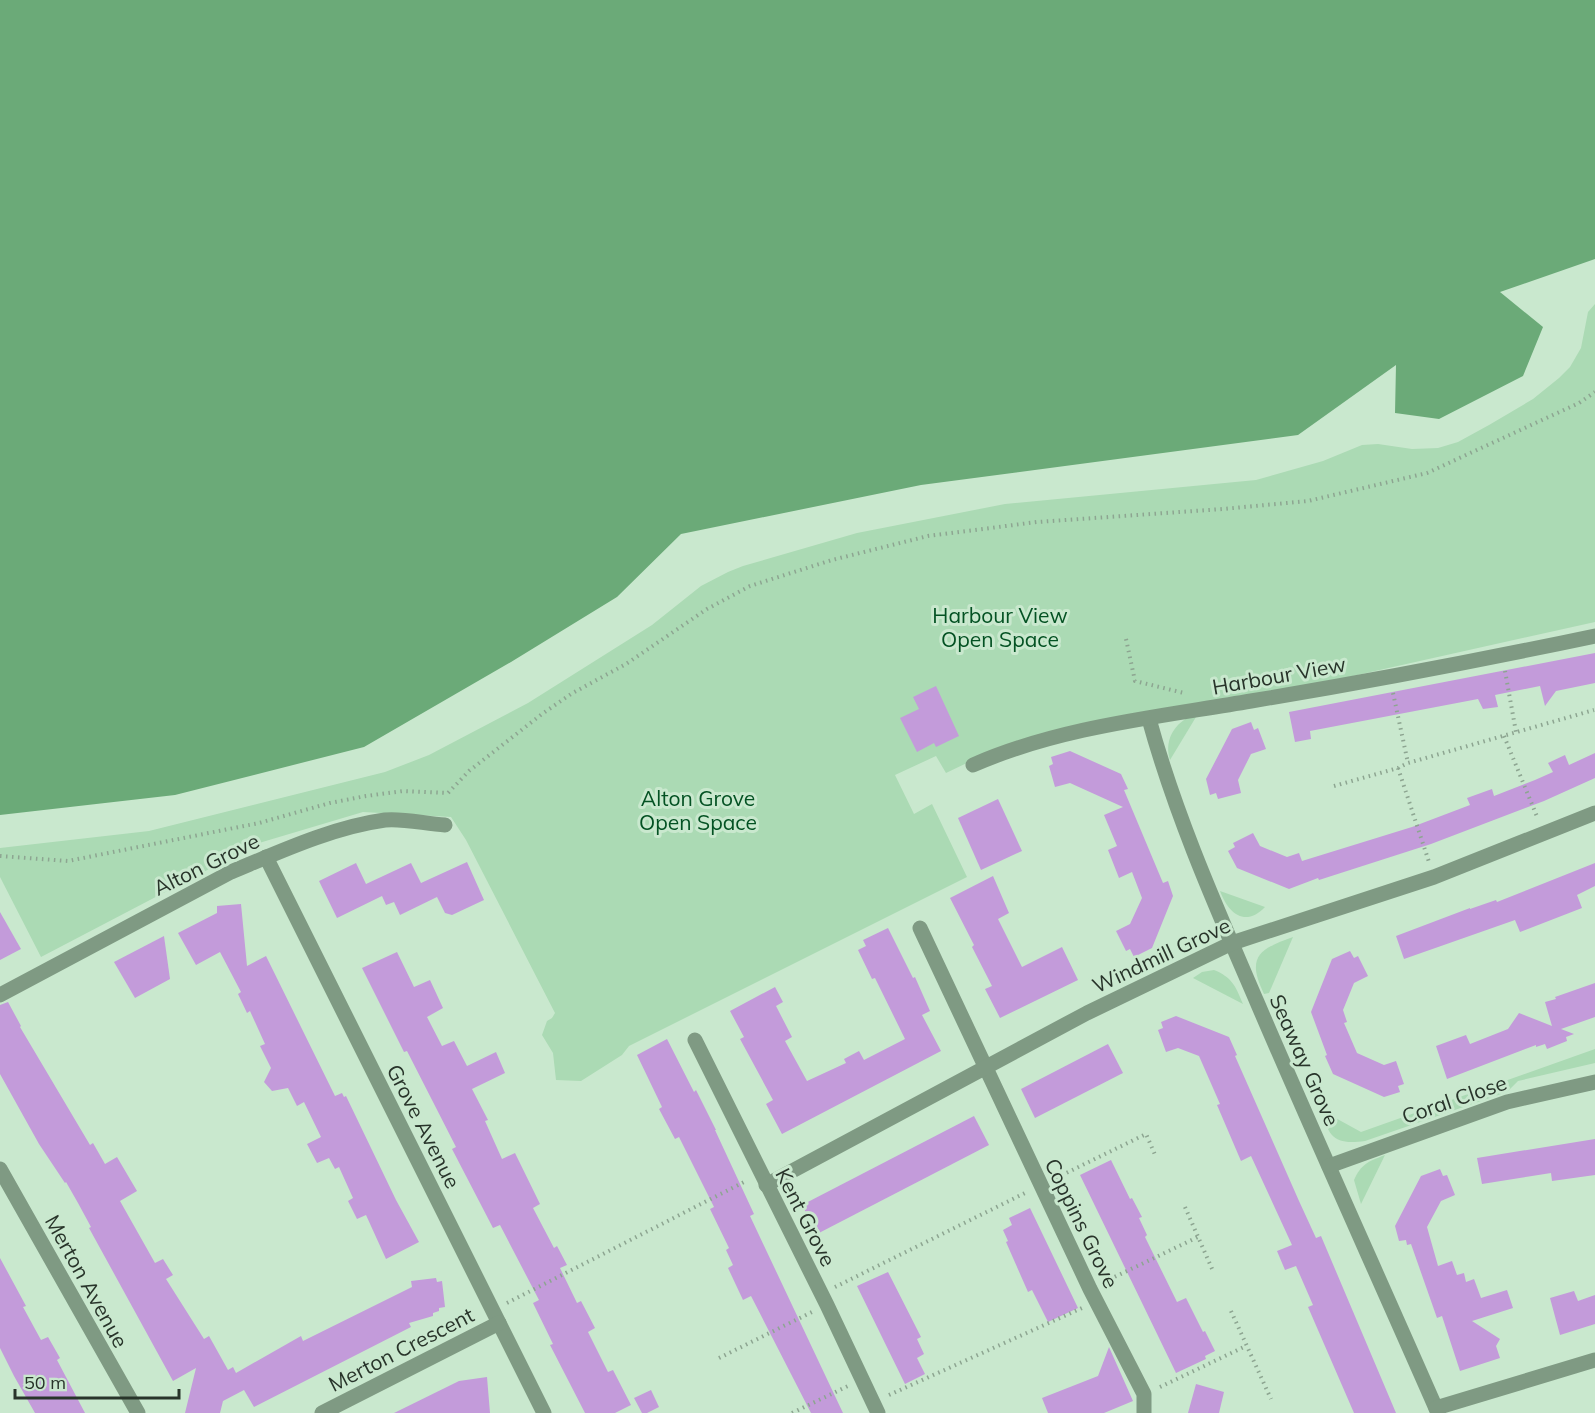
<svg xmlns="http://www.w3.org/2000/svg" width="1595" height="1413" viewBox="0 0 1595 1413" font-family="Mulish,sans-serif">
<rect width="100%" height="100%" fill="#c9e8ce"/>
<g fill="#abdab4">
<path d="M1595 304V622L971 761 946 773 936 756 895 775 914 814 932 804 967 877 629 1046 622 1055 581 1081 556 1080 553 1053 542 1035 547 1021 552 1018 555 1013 466 840 451 817 363 812 259 843 41 957 0 877V848L149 831 385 772 429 755 528 703 652 625 701 586 728 572 743 566 857 533 1005 504 1256 480 1323 461 1362 445 1378 444 1412 449 1438 448 1458 442 1489 425 1533 399 1559 378 1570 367 1581 348 1588 312Z"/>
<path d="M1189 717H1196L1170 760C1164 742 1173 725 1189 717Z"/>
<path d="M1220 891 1265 907C1245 928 1228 913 1220 891Z"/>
<path d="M1293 937 1269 993 1264 994C1246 957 1259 949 1293 937Z"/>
<path d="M1214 970C1232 977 1236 987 1243 1004L1193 978 1202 972Z"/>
<path d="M1595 1049V1063L1518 1081 1507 1092 1365 1141C1335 1145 1329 1138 1321 1110L1361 1132Z"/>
<path d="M1385 1155 1361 1204 1354 1180C1361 1164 1369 1161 1385 1155Z"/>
</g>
<path fill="#6baa78" d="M0 0H1595V259L1500 292 1543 327 1523 376 1439 419 1395 413 1396 365 1298 435 921 485 681 534 617 597 511 662 364 747 175 795 0 815Z"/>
<g fill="#c39bda">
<path d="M1595 653V683L1556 691 1545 706 1540 686 1495 695 1498 707 1483 709 1478 699 1310 731 1311 739 1295 742 1289 712Z"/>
<path d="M936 686 959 736 936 747 934 743 917 752 900 718 919 709 913 697Z"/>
<path d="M1251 722 1254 730 1258 728 1266 749 1251 754 1238 780 1241 793 1218 799 1216 793 1210 795 1206 779 1232 729Z"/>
<path d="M1070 751 1121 774 1128 789 1124 790 1163 883 1168 881 1173 896 1152 948 1134 957 1130 949 1126 951 1116 931 1130 924 1142 898 1132 872 1119 878 1108 850 1117 846 1104 815 1123 807 1070 783 1055 787 1049 766 1053 764 1051 757Z"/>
<path d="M1595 753V778L1544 801 1431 844 1319 880 1318 878 1289 889 1237 868 1228 851 1235 847 1233 843 1253 833 1260 846 1287 857 1299 853 1302 861 1412 827 1470 805 1467 798 1492 789 1494 796 1535 780 1553 772 1548 763 1565 755 1569 765Z"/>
<path d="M998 799 1022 851 981 870 958 818Z"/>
<path d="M467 862 484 900 452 915 445 913 437 897 400 915 394 902 386 905 382 896 337 918 319 881 356 863 366 884 411 863 421 883Z"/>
<path d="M1595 863V886L1577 895 1582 908 1520 932 1515 920 1404 959 1396 936 1470 908V909L1496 900 1497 902Z"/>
<path d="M993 876 1009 913 998 919 1022 967 1062 947 1078 980 1000 1018 985 989 992 986 972 947 974 945 950 898Z"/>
<path d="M241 904 247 966 266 956 335 1096 342 1093 344 1097 346 1096 396 1200 419 1242 386 1259 366 1215 357 1219 348 1201 353 1198 339 1167 335 1169 329 1158 317 1163 307 1144 321 1137 304 1102 297 1106 288 1088 272 1091 264 1082 271 1068 260 1046 265 1044 250 1011 247 1013 238 994 241 992 220 952 196 965 178 933 217 913V906Z"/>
<path d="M0 912 21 949 0 960Z"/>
<path d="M888 928 913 978 915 977 930 1011 922 1015 941 1051 782 1134 766 1104 773 1100 740 1039 744 1037 730 1011 775 987 783 1002 776 1006 792 1037 785 1041 807 1081 846 1063 844 1059 859 1051 864 1060 905 1039 875 978 872 979 858 950 866 946 863 940Z"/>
<path d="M164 936 170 979 135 998 114 962Z"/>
<path d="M1350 951 1354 958 1358 956 1368 976 1354 983 1343 1010 1347 1022 1344 1023 1357 1053 1384 1065 1396 1061 1404 1084 1398 1086 1400 1092 1384 1097 1333 1074 1325 1056 1327 1055 1311 1012 1332 959Z"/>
<path d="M397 952 414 987 430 980 443 1008 427 1017 442 1046 454 1041 467 1066 496 1052 505 1073 472 1089 488 1120 485 1121 502 1159 515 1153 540 1204 533 1208 554 1248 557 1246 567 1265 560 1268 577 1303 581 1301 595 1328 588 1332 608 1372 613 1370 631 1405 615 1413H585L550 1345 553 1344 533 1303 539 1300 500 1225 493 1228 452 1149 456 1147 407 1051 404 1052 362 968Z"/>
<path d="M1595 983V1017L1561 1029 1574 1034 1566 1037 1567 1041 1547 1049 1545 1044 1536 1047V1045L1447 1079 1436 1046 1466 1035 1470 1044 1508 1029 1519 1013 1552 1026 1545 1002 1556 999 1555 997Z"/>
<path d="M8 1002 21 1026 20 1027 90 1145 93 1143 105 1164 117 1157 137 1191 120 1201 155 1263 163 1259 173 1275 166 1279 204 1339 209 1336 228 1370 233 1367 236 1373 301 1336 303 1341 412 1287 411 1281 436 1278 437 1282 442 1281 445 1307 439 1308V1311L433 1313V1316L409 1323 411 1327 254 1407 244 1390 223 1401 220 1413H185L196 1368 173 1381 89 1228 91 1227 78 1203 66 1182 65 1183 39 1144 0 1074V1005Z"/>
<path d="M1176 1016 1229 1037 1237 1055 1235 1056 1299 1201 1316 1238 1321 1236 1396 1413H1354L1308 1307 1313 1305 1296 1266 1285 1270 1277 1251 1292 1245 1251 1156 1241 1161 1217 1105 1220 1104 1199 1056 1178 1048 1166 1052 1158 1030 1163 1028 1161 1022Z"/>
<path d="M667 1039 694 1092 696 1090 716 1130H715L754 1214 750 1216 843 1413H811L751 1296 743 1300 728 1268 733 1265 726 1250 729 1248 710 1209 714 1207 679 1137 675 1139 659 1109 662 1107 637 1055Z"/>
<path d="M1108 1044 1123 1073 1035 1118 1021 1089Z"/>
<path d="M974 1116 989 1145 817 1234 802 1205Z"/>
<path d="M1595 1139V1175L1552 1181 1551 1173 1482 1184 1477 1158Z"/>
<path d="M1111 1160 1130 1199 1132 1198 1142 1217 1139 1218 1147 1235 1145 1237 1177 1302 1186 1298 1203 1332 1205 1331 1215 1351 1205 1356 1206 1359 1176 1373 1080 1175Z"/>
<path d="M1440 1169 1443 1176 1447 1175 1455 1195 1441 1201 1427 1227 1438 1266 1452 1261 1457 1275 1464 1273 1466 1282 1474 1279 1481 1298 1507 1290 1513 1308 1472 1321 1500 1339 1496 1346 1500 1358 1460 1371 1442 1316 1437 1318 1411 1244 1407 1245 1406 1240 1399 1241 1395 1226 1421 1176Z"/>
<path d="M1030 1208 1078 1308 1048 1322 1032 1290 1028 1292 1006 1242 1008 1241 1003 1230 1012 1225 1009 1218Z"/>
<path d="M0 1258 26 1306 23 1307 41 1340 48 1337 60 1358 57 1360 85 1413H35L14 1376 0 1348Z"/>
<path d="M888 1272 921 1337 917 1339 924 1354 917 1358 925 1374 905 1384 857 1286Z"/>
<path d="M1574 1291 1578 1301 1595 1295V1324L1560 1335 1550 1298Z"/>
<path d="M1109 1347 1133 1401 1104 1413H1048L1042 1398 1098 1376Z"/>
<path d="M487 1377 490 1413H394L459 1381Z"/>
<path d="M1196 1384 1224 1392 1219 1413H1188Z"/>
<path d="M651 1390 659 1407 647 1413H642L634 1398Z"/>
</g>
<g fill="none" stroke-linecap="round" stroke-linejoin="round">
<g stroke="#8da591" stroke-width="4" stroke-dasharray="1.5 4.5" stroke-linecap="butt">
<path d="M1126 639 1135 681 1184 693"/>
<path d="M1505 671 1516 732"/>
<path d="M1393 693 1408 763"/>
<path d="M1504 736 1538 819"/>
<path d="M1398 768 1429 862"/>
<path d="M1334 786 1398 768 1408 763 1594 710"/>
<path d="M0 856 68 861 259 823 330 803 366 796 403 791 448 793 469 771 542 714 571 694 626 664 707 609 750 586 832 560 928 536 1037 522 1223 509 1308 501 1427 473 1579 403 1595 392"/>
<path d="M1056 1178 1146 1134 1156 1157"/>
<path d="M1185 1207 1213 1271"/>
<path d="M1104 1282 1198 1237"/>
<path d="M835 1287 1025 1193"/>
<path d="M507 1303 746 1181"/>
<path d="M1231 1311 1271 1399"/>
<path d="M719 1358 812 1312"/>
<path d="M1160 1387 1246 1346"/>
<path d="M889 1395 1082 1308"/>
<path d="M792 1413 848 1386"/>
</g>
<g stroke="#7f9a83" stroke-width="15">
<path d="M1149 719C1176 817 1217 909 1257 1002 1316 1140 1378 1276 1438 1413"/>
<path d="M973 765C1059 727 1158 717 1251 701 1366 682 1481 660 1595 636"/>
<path d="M266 857 544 1413"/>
<path d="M920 928 1090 1289 1144 1394V1413"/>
<path d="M0 995 231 872C279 852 333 827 385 820 403 818 426 824 445 825"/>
<path d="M695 1040 827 1305 878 1413"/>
<path d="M1329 1166 1507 1102 1595 1082"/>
<path d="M0 1169 138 1413"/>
<path d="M766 1185 1087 1013 1232 943 1434 877 1595 813"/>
<path d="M1436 1408 1595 1360"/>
<path d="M322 1413 499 1323"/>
</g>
</g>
<g text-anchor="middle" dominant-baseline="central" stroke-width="6" stroke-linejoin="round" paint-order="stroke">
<g font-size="21" fill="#045223" stroke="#c9e8ce">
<text x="1000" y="615">Harbour View<tspan x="1000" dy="24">Open Space</tspan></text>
<text x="698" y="798">Alton Grove<tspan x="698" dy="24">Open Space</tspan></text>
</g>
<g font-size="21" fill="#28342a" stroke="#c9e8ce">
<text transform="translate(1279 675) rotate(-10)">Harbour View</text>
<text transform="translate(206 864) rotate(-26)">Alton Grove</text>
<text transform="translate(1161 955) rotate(-25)">Windmill Grove</text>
<text transform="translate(1305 1060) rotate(66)">Seaway Grove</text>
<text transform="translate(1454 1099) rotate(-19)">Coral Close</text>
<text transform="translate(424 1126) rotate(63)">Grove Avenue</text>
<text transform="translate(806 1217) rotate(63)">Kent Grove</text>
<text transform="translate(1082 1223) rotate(64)">Coppins Grove</text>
<text transform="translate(87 1281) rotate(61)">Merton Avenue</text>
<text transform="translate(401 1349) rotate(-27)">Merton Crescent</text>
</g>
</g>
<path d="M15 1389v9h164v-9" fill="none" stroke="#28342a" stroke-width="3"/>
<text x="24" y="1389" font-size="18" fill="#28342a" stroke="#c9e8ce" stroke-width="4.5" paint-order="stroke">50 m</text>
</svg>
